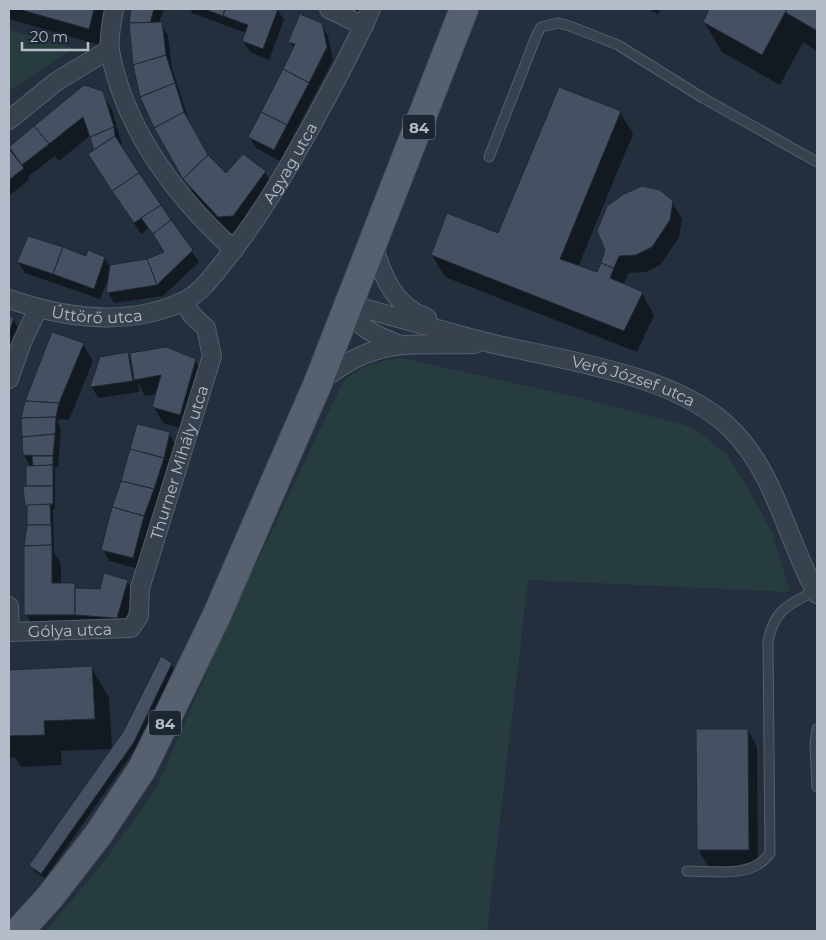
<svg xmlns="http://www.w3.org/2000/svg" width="826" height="940" viewBox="0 0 826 940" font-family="Montserrat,sans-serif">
<rect width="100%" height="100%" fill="#242f3e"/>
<g fill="#263c3f">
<path d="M9 30 75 48 9 91Z"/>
<path d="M402 358 581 398 692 427 727 454 748 488 772 532 790 592 528 580 487 931H46L103 863 157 787 227 625 343 382C364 364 375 362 402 358Z"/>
</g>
<g fill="#0007">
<path d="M9 9H108L99 45 9 19Z"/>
<path d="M133 9H164L159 23 168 35 172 68 190 124 207 156 226 175 265 172 274 189 243 233H229L195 196 155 127 130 23Z"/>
<path d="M190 9H277L284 20 269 60 250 52 243 41 246 33 192 13Z"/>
<path d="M327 9H381L372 31 330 14Z"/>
<path d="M648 9H661L658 14Z"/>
<path d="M711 9H817V51L803 42 780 85 722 52 704 22Z"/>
<path d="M321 24 328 36 333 60 280 161 256 148 250 137 294 49 290 42Z"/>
<path d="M102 92 112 110 122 144 120 145 199 262 163 296 114 303 108 292 109 276 100 299 25 273 18 262 104 258 110 266 147 260 166 252 149 228 141 234 96 166V151L91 135 59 161 55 156 28 177 29 180 9 196V148L35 127Z"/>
<path d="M620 112 633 134 578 267 598 274 672 202 682 219 679 237 661 264 646 272 629 273 623 285 642 293 654 315 637 352 445 277 432 255 499 234Z"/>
<path d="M9 318 13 319 23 336 9 373Z"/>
<path d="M83 344 93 361 69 420 59 419 58 423 61 430 58 467H55V509L53 510 54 552 61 564V584H74L77 589 101 590 127 581 134 592 123 628 35 631 26 614 28 509 26 505 31 467 24 455Z"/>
<path d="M128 354 132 361 195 360 205 377 189 431 163 423 153 406 157 394 145 396 138 383 139 392 98 398 92 387 101 358Z"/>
<path d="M169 434 176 445 139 569 109 561 103 550Z"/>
<path d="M171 664 174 669 136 748 45 878 34 871 31 865Z"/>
<path d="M91 667 109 698 112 749 61 751 62 765 21 767 15 757 9 758V671Z"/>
<path d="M748 730 757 747 758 866H708L698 849Z"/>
</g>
<g fill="#455162" stroke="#1f2835">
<path d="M18 9H94L89 29Z"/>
<path d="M131 9H154L150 23H129Z"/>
<path d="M204 9H225L223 16Z"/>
<path d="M225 9H278L263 49 242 41 248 25 223 16Z"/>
<path d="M709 9H787L762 55 703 22Z"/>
<path d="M787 9H817V31L785 12Z"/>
<path d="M300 14 322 23 327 47 309 83 283 69 295 44 288 42Z"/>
<path d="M162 22 166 55 133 65 129 23Z"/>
<path d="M166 55 175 83 140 97 133 65Z"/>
<path d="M283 69 309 83 287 125 261 112Z"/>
<path d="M175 83 184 112 154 128 140 97Z"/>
<path d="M84 85 103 91 114 127 90 137 83 117 49 144 34 126Z"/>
<path d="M559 87 621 111 560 259 597 272 601 263 614 268 610 278 643 292 624 331 431 255 447 213 498 233Z"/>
<path d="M184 112 208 155 183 179 154 128Z"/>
<path d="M261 112 287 125 274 150 248 137Z"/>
<path d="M34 126 49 144 22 165 9 147Z"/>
<path d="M114 127 115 136 94 150 90 137Z"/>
<path d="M115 136 139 173 112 191 88 154Z"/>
<path d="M9 149 24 168 9 180Z"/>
<path d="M243 154 266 171 233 216 218 217 183 179 208 155 226 173Z"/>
<path d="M139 173 161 205 134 223 112 191Z"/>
<path d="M642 186 660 190 673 201 670 220 652 247 636 255 619 256 614 268 601 263 605 250 597 231 607 206 624 194Z"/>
<path d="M161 205 171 220 153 234 141 218Z"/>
<path d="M171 220 193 250 157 285 147 259 164 252 153 234Z"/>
<path d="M28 236 63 247 53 274 17 262Z"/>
<path d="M63 247 86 256 88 250 105 257 94 289 53 274Z"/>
<path d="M147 259 157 285 106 293 110 265Z"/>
<path d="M9 316 14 318 9 332Z"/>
<path d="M52 332 84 343 59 403 25 401Z"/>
<path d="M166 347 196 359 180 415 152 407 161 375 134 380 130 353Z"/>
<path d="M128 352 133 381 90 387 100 357Z"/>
<path d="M25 401 59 403 56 417 21 418Z"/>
<path d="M56 417 55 434 22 437 21 418Z"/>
<path d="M137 424 170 432 164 458 130 449Z"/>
<path d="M55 434 53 456 23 455 22 437Z"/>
<path d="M130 449 164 458 154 489 121 481Z"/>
<path d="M32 456H53V465L33 466Z"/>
<path d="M53 465V486H26V466Z"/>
<path d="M121 481 154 489 144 516 112 507Z"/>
<path d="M26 486H53V504L25 506 23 487Z"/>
<path d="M53 504 50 505 51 525H27V505Z"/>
<path d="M112 507 144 516 133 558 101 550Z"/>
<path d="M27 525H51L52 545 24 546Z"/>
<path d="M52 545V583H75V615H24V546Z"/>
<path d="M104 573 128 580 117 618 75 615V588L100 589Z"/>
<path d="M161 656 172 663 134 742 41 874 29 865 123 732Z"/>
<path d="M92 666 95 719 44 721 45 735 9 736V670Z"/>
<path d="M696 729H748L749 850H697Z"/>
</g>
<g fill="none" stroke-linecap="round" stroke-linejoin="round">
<defs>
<g id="lane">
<path d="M489 157 537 34 541 27 558 23 567 25 618 45 703 98 817 162"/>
<path d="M817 729 815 745 817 787"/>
<path d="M687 871C714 871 753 879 770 853L768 641C774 610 789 604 815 591"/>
</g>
<g id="street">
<path d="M114 9C112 22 108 38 110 51 125 130 176 197 234 250"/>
<path d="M329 9 364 26"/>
<path d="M9 120 57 81 110 49"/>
<path d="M373 244C382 276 394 306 427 318"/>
<path id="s1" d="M9 299C64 318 127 327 182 302 199 295 212 277 223 263 258 220 286 172 313 123 333 86 354 48 371 9"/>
<path id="s2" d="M398 344C377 336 357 328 347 306L359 307C404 319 448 333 494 344 567 361 678 375 732 430 776 474 787 541 817 594"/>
<path d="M9 379 22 342 38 309"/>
<path d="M321 381C377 336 408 346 475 344"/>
<path d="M9 606 10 632"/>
<path id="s3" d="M9 632 131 628 139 616 140 588 212 356 206 328 192 315 184 302"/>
</g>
<path id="primary" d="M19 931 50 897 98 835 142 769 166 720 216 617 318 383 464 9"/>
</defs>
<use href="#lane" stroke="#565f6c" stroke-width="11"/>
<use href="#street" stroke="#565f6c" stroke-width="20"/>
<use href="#primary" stroke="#414a57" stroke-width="30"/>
<use href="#lane" stroke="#38414e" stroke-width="9"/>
<use href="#street" stroke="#38414e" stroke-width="18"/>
<use href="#primary" stroke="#56606e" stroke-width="28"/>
</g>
<g text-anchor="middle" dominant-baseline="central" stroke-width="4" stroke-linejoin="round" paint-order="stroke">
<g fill="#1d2633" stroke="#878f9c" stroke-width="1">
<rect x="403" y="114.5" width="32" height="25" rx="4"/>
<rect x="149" y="710.5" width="32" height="25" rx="4"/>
</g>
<g font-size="15" font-weight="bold" fill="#b4bcc9">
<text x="419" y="127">84</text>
<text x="165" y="723">84</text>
</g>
<g font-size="16" fill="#b4bcc9" stroke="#1d2633">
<text stroke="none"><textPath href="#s1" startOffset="355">Agyag utca</textPath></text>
<text stroke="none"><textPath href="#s1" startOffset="90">Úttörő utca</textPath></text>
<text stroke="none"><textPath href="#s2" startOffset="362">Verő József utca</textPath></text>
<text stroke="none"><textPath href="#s3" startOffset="296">Thurner Mihály utca</textPath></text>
<text stroke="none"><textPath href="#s3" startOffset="61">Gólya utca</textPath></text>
</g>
</g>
<rect width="826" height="940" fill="none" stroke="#b4bcc9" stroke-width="20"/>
<path d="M22 42v8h66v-8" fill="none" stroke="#b4bcc9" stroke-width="2.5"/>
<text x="30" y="42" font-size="15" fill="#b4bcc9" stroke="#1d2633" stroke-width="4" paint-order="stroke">20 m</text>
</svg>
